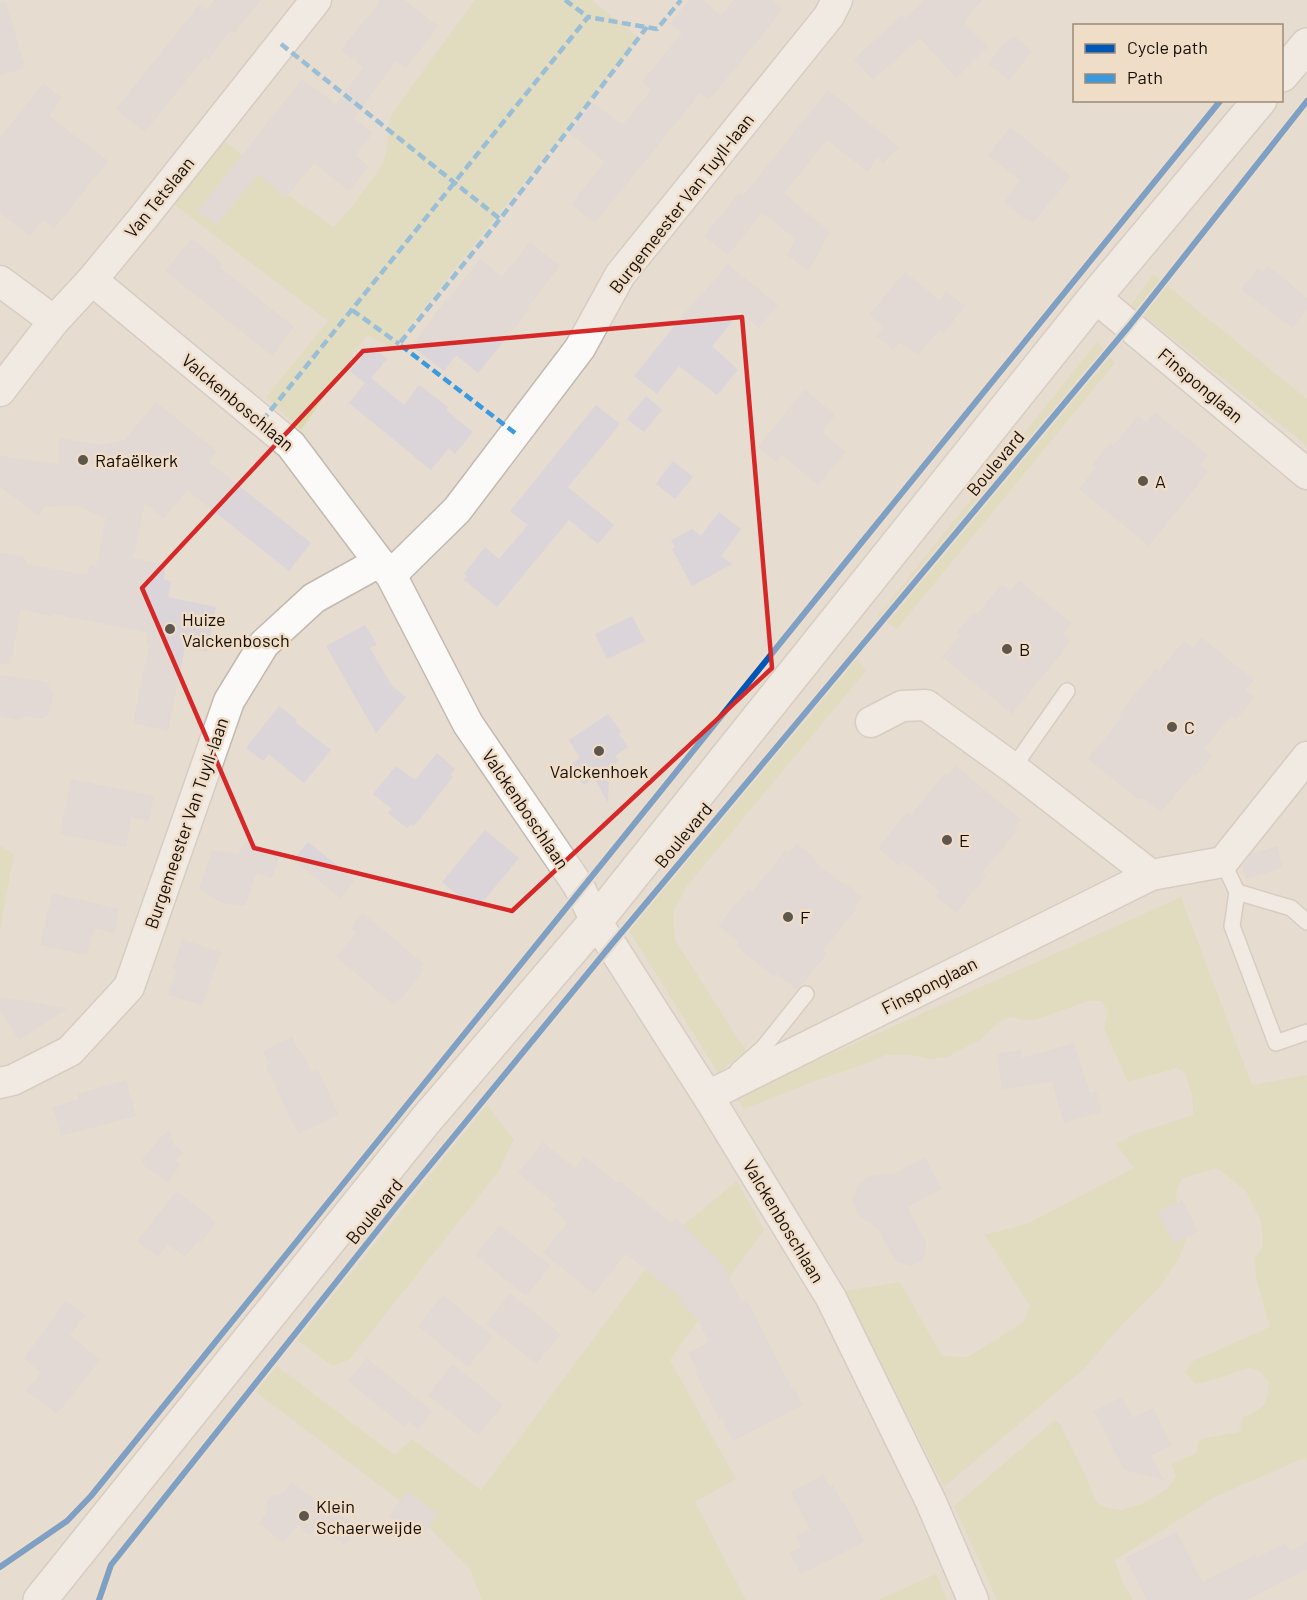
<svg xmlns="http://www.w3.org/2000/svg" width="1307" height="1600" viewBox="0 0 1307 1600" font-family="Barlow,sans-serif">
<rect width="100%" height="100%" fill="#e7dcd0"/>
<g fill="#d9d9ad">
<path d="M475 0H592L639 38 392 348 367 335 301 430 266 397 328 321 167 199 217 134 295 200 334 227 354 204 383 164 387 146 390 116Z"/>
<path d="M1153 274 1307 399V446L1131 305Z"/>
<path d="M1097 342 1115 363 897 629 877 617Z"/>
<path d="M850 650 866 671 687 886 673 912 675 940 746 1051 718 1073 626 926Z"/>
<path d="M0 846 14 854 0 931Z"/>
<path d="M1181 897 1252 1085 1307 1075V1462L1304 1458 1215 1497 1115 1560 1122 1581 1133 1600H997L954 1506 1055 1420 1060 1424 1086 1476 1097 1503 1104 1507 1120 1510 1142 1504 1167 1489 1176 1477 1172 1464 1196 1453 1198 1442 1205 1438 1239 1432 1243 1417C1265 1408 1267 1405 1269 1382L1259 1371 1249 1368 1213 1380 1195 1384 1185 1372 1193 1361 1270 1327 1256 1279 1255 1258 1263 1246 1261 1221 1246 1191 1217 1168 1182 1178 1176 1192 1178 1215 1186 1240 1179 1259 1160 1286 1118 1329 1084 1369 944 1487 844 1291 900 1282 942 1356 968 1357 1024 1322 1030 1306 985 1235 1029 1223 1134 1168 1116 1144 1135 1134 1193 1115V1100L1186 1074 1177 1068 1128 1082 1104 1029 1108 1011 1101 1001H1088L1035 1020H1022L1010 1017 998 1023 980 1040 947 1057 931 1059 911 1055H886L865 1064 812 1082 744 1109 736 1097Z"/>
<path d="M487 1105 514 1139 499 1171 350 1359 333 1366 297 1340Z"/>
<path d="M737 1181 764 1230 670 1360 736 1479 695 1502 746 1600H482L470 1569 411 1509 256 1392 277 1366 395 1455 412 1439 481 1490 670 1236Z"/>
<path d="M936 1574 947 1600H878Z"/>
</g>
<g fill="#dbd4d9">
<path d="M214 0H261L234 33 231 30 208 60 204 58 145 132 116 109 199 5 206 10Z"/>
<path d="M381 0H404L438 26 406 69 396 61 354 118 373 133 355 155 369 166 349 191 314 163 286 198 258 174 216 225 198 211 302 79 336 104 363 68 341 50Z"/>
<path d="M689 0H702L721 15 734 0H772L783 9 715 93 709 99 700 93 595 223 571 204 605 162 569 133 593 103 620 123 621 122 624 123 651 90 642 82 682 33 670 24Z"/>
<path d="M925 0H983L970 12 972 14 963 22 988 47 956 78 920 38 873 80 854 59 902 15 905 18Z"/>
<path d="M6 2 25 68 0 75V3Z"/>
<path d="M1014 36 1032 51 1009 81 988 64 1004 43Z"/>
<path d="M43 83 62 98 49 116 108 161 54 229 43 220 30 236 0 213V138Z"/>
<path d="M828 90 899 147 883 163 877 157 868 172 827 140 784 193 830 232 809 271 787 255 796 239 762 213 728 255 704 236 739 193 743 196Z"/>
<path d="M1010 127 1071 176 1033 223 1028 219 1027 221 1004 202 1020 181 988 155Z"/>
<path d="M192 238 223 264 220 267 294 327 272 356 165 271Z"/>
<path d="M530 242 560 266 527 308 529 310 478 373 456 355 444 371 412 346 447 298 448 299 480 259 502 277Z"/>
<path d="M728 264 778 305 759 328 740 312 712 346 738 370 717 395 679 366 657 394 634 376 702 292 703 293Z"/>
<path d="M1267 267 1272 270 1273 269 1307 298V309L1292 328 1284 321 1283 322 1241 289 1258 268 1263 272Z"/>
<path d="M905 272 939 300 946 291 965 306 944 333 939 330 918 355 909 348 908 349 900 342 893 350 876 336 884 327 869 315Z"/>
<path d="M371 345 387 359 371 378 404 405 419 385 448 407 446 410 473 432 455 454 449 448 431 470 349 403 365 383 350 371Z"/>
<path d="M805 389 835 415 822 432 846 452 818 485 782 455 776 462 758 447Z"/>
<path d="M646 396 662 410 644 432 627 419Z"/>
<path d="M156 402 217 451 209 462 311 543 289 571 187 490 164 519 145 503 133 558 165 564 164 580 171 581 168 597 216 607 207 652 185 647 168 731 133 723 149 646 146 644 148 633 54 614 50 616 21 609 10 665 0 664V552L24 557 27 564 87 575 90 564 96 566 106 518 77 506 44 507 39 516 0 487V456L59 464V438L101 445 125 440Z"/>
<path d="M596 405 620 424 568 487 614 525 598 544 569 520 497 607 464 580 467 576 464 574 485 547 499 559 528 525 510 511Z"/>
<path d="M1155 412 1208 455 1200 465 1208 472 1149 546 1079 489 1096 467 1093 464 1110 443 1113 446 1138 416 1147 422Z"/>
<path d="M673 461 693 477 675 499 656 484Z"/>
<path d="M719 512 741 529 721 556 732 564 692 586 672 549 675 547 671 540 692 529 701 536Z"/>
<path d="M1019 580 1071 623 1063 634 1071 641 1012 714 942 657 960 636 956 633 974 612 977 614 1002 584 1010 591Z"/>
<path d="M632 616 645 641 607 659 595 634Z"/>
<path d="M365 625 377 645 370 648 392 686 406 697 376 733 326 646Z"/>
<path d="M1201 637 1254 680 1245 690 1254 697 1236 720 1231 716 1204 749 1212 756 1196 776 1193 774 1161 812 1142 797 1139 800 1088 759 1122 717 1119 714 1156 668 1159 671 1184 641 1193 648Z"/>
<path d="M0 675 46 682 53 693 49 714 41 719 24 716 18 720 0 716Z"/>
<path d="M279 706 297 720 295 722 331 750 304 783 269 754 263 761 246 748Z"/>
<path d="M608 714 621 732 619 734 628 747 615 756 619 761 609 768 608 803 594 777 584 785 570 765 580 758 569 740Z"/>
<path d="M437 753 455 769 450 775 453 777 419 820 413 826 410 824 407 828 388 813 392 809 373 794 396 766 415 780Z"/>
<path d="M956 766 1021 820 1014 829 1017 831 982 873 986 876 956 913 935 895 939 891 903 861 899 866 878 848 907 812 911 815 945 773 948 775Z"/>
<path d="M71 779 154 796 149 821 131 817 126 847 60 834Z"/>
<path d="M485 830 519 858 476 910 442 882Z"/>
<path d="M246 841 279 857 272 878 256 873 245 906 222 903 199 889 212 850 238 854Z"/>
<path d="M308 842 355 880 340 898 293 860Z"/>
<path d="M796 843 815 858 813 860 843 884 844 882 862 897 855 906 857 908 823 950 827 954 797 990 777 974 774 977 736 946 739 942 718 926 748 889 752 892 786 850 789 853Z"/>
<path d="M1277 846 1283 868 1246 879 1242 866 1251 854Z"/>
<path d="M52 893 119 909 114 933 94 928 87 955 40 945Z"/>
<path d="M363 913 424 964 421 967 423 968 419 977 397 1003 396 1002 394 1005 336 957 356 933 350 928Z"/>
<path d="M182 939 221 952 202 1005 168 995 177 970 173 968Z"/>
<path d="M0 997 20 1001 21 999 67 1009 19 1040 0 1010Z"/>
<path d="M292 1037 299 1051 301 1050 312 1073 318 1070 339 1115 298 1134 266 1066 269 1065 263 1051Z"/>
<path d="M1074 1043 1090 1093 1096 1091 1102 1112 1064 1123 1052 1082 1002 1089 997 1054 1021 1050V1058Z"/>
<path d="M126 1080 136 1116 61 1136 53 1107 79 1099 78 1094Z"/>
<path d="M169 1128 174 1145 183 1152 175 1161 180 1165 168 1182 144 1166 145 1164 141 1161Z"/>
<path d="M543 1142 575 1168 584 1156 618 1183 620 1181 671 1223 676 1218 722 1263 742 1302 747 1300 792 1389 794 1388 803 1405 733 1441 722 1419 720 1420 696 1373 698 1372 688 1353 709 1342 696 1317 679 1301 682 1298 626 1254 594 1294 543 1253 568 1222 553 1210 557 1205 518 1173Z"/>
<path d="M925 1157 942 1189 907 1207 927 1244 923 1260 911 1266 896 1261 877 1228 859 1216 853 1200 858 1185 871 1175 893 1174Z"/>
<path d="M177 1191 216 1222 200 1243 198 1241 185 1257 168 1244 158 1257 137 1241Z"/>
<path d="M1182 1200 1198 1231 1174 1244 1158 1212Z"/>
<path d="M500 1225 551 1266 526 1296 475 1255Z"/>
<path d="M510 1293 561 1334 536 1364 486 1324Z"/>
<path d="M443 1295 493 1336 468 1367 418 1326Z"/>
<path d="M66 1301 85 1315 70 1335 100 1360 57 1414 26 1391 41 1373 24 1358Z"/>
<path d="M367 1358 432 1411 418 1429 408 1421 404 1427 348 1381Z"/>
<path d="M453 1364 503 1405 478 1435 428 1395Z"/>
<path d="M1122 1397 1133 1418 1153 1408 1171 1445 1151 1456 1164 1480 1124 1470 1094 1411Z"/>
<path d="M823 1475 830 1487 833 1485 842 1503 844 1502 864 1542 801 1574 790 1553 801 1547 796 1536 810 1530 791 1492Z"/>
<path d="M291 1482 316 1501 319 1497 358 1528 345 1545 319 1525 310 1536 298 1525 283 1543 259 1523 268 1511 267 1502 273 1495 282 1494Z"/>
<path d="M407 1491 438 1514 420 1538 389 1516Z"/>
<path d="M1177 1532 1202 1582 1255 1555 1256 1558 1286 1543 1290 1551 1307 1542V1569L1247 1600H1147L1125 1558Z"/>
</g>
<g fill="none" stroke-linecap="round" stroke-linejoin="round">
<defs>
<g id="service">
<path d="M1013 768 1067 691"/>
<path d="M1223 862 1237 892"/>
<path d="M1237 892 1232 926 1276 1043 1307 1032"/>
<path d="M1237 892 1291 908 1307 922"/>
<path d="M738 1070 763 1048 806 994"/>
</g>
<g id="minor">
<path d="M92 280 291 445 379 562 391 575 468 724 578 885 596 921 712 1103 831 1298 931 1502 973 1600"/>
<path d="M0 281 54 321"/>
<path d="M1095 297 1307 474"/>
<path d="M0 391 54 321 92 280 143 218 316 0"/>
<path d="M391 575 457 510 580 348 620 275 829 16 837 0"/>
<path d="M871 722 902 706 926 705 1013 768 1151 875"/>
<path d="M0 1083 13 1080 70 1051 129 987 229 701 264 644 314 598 379 562"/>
<path d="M708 1096 1151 875 1223 862 1307 757"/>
</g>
<g id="tertiary">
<path d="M1282 75 1307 45"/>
<path d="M40 1600 425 1121 596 921 1095 297 1260 100"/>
</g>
</defs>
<use href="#service" stroke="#c2b9b0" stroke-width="18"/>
<use href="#minor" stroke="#c2b9b0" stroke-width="33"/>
<use href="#tertiary" stroke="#c2b9b0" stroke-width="36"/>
<use href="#service" stroke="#fbfaf8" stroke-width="15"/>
<use href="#minor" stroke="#fbfaf8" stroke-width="30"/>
<use href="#tertiary" stroke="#fbfaf8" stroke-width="33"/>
<g stroke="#3b9add" stroke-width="4.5" stroke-dasharray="9 4.5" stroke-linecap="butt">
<path d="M565 0 588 17"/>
<path d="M281 44 500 219"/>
<path d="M352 310 399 344"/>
<path d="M262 421 588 17 657 29 681 0"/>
<path d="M515 433 399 344 500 219 647 27"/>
</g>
<defs>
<g id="cycleway">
<path d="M0 1567 67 1521 91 1496 845 563 1221 100"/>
<path d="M99 1600 111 1565 400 1202 611 945 1130 325 1307 101"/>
</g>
</defs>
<use href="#cycleway" stroke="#f0ddc7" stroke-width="10"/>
<use href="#cycleway" stroke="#0057b8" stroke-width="6"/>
</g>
<path d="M0 0H1307V1600H0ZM742 317 772 668 512 911 254 848 142 588 363 351Z" fill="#e7dcd0" fill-opacity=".55" fill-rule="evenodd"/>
<path fill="none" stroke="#d62828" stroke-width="4.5" stroke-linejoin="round" d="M742 317 772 668 512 911 254 848 142 588 363 351Z"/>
<g fill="#5e564d" stroke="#f0ddc7" stroke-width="2">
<circle cx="83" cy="460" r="6"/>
<circle cx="1143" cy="481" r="6"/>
<circle cx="170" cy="629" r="6"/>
<circle cx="1007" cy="649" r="6"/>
<circle cx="1172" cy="727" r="6"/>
<circle cx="599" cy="751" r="6"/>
<circle cx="947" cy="840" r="6"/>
<circle cx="788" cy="917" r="6"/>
<circle cx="304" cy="1516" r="6"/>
</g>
<g text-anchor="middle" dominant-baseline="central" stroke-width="5" stroke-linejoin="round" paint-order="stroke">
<g font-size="18" fill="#140e07" stroke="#f0ddc7">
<text transform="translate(159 197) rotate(-51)">Van Tetslaan</text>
<text transform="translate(681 203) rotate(-52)">Burgemeester Van Tuyll-laan</text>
<text transform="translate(1201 385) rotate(40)">Finsponglaan</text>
<text transform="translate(238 402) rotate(40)">Valckenboschlaan</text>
<text transform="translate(995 463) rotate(-50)">Boulevard</text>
<text transform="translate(526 809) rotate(56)">Valckenboschlaan</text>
<text transform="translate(186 823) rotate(-71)">Burgemeester Van Tuyll-laan</text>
<text transform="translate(683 835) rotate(-50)">Boulevard</text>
<text transform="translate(929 985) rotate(-27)">Finsponglaan</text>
<text transform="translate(374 1211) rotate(-51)">Boulevard</text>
<text transform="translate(784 1221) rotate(59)">Valckenboschlaan</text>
</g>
<g font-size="18" fill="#140e07" stroke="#f0ddc7" text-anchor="start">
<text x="95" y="460">Rafaëlkerk</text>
<text x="1155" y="481">A</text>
<text x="182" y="619">Huize<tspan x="182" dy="21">Valckenbosch</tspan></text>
<text x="1019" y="649">B</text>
<text x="1184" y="727">C</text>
<text x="599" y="771" text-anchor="middle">Valckenhoek</text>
<text x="959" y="840">E</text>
<text x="800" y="917">F</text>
<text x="316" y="1506">Klein<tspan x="316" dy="21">Schaerweijde</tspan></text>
</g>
</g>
<rect x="1073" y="24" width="210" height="78" fill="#f0ddc7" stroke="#988a7a" stroke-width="1.5"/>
<rect x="1085" y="44" width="30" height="9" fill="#0057b8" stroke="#988a7a" stroke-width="1.5"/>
<text x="1127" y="54" font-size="18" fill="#140e07">Cycle path</text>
<rect x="1085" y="74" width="30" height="9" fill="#3b9add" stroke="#988a7a" stroke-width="1.5"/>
<text x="1127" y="84" font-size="18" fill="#140e07">Path</text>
</svg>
